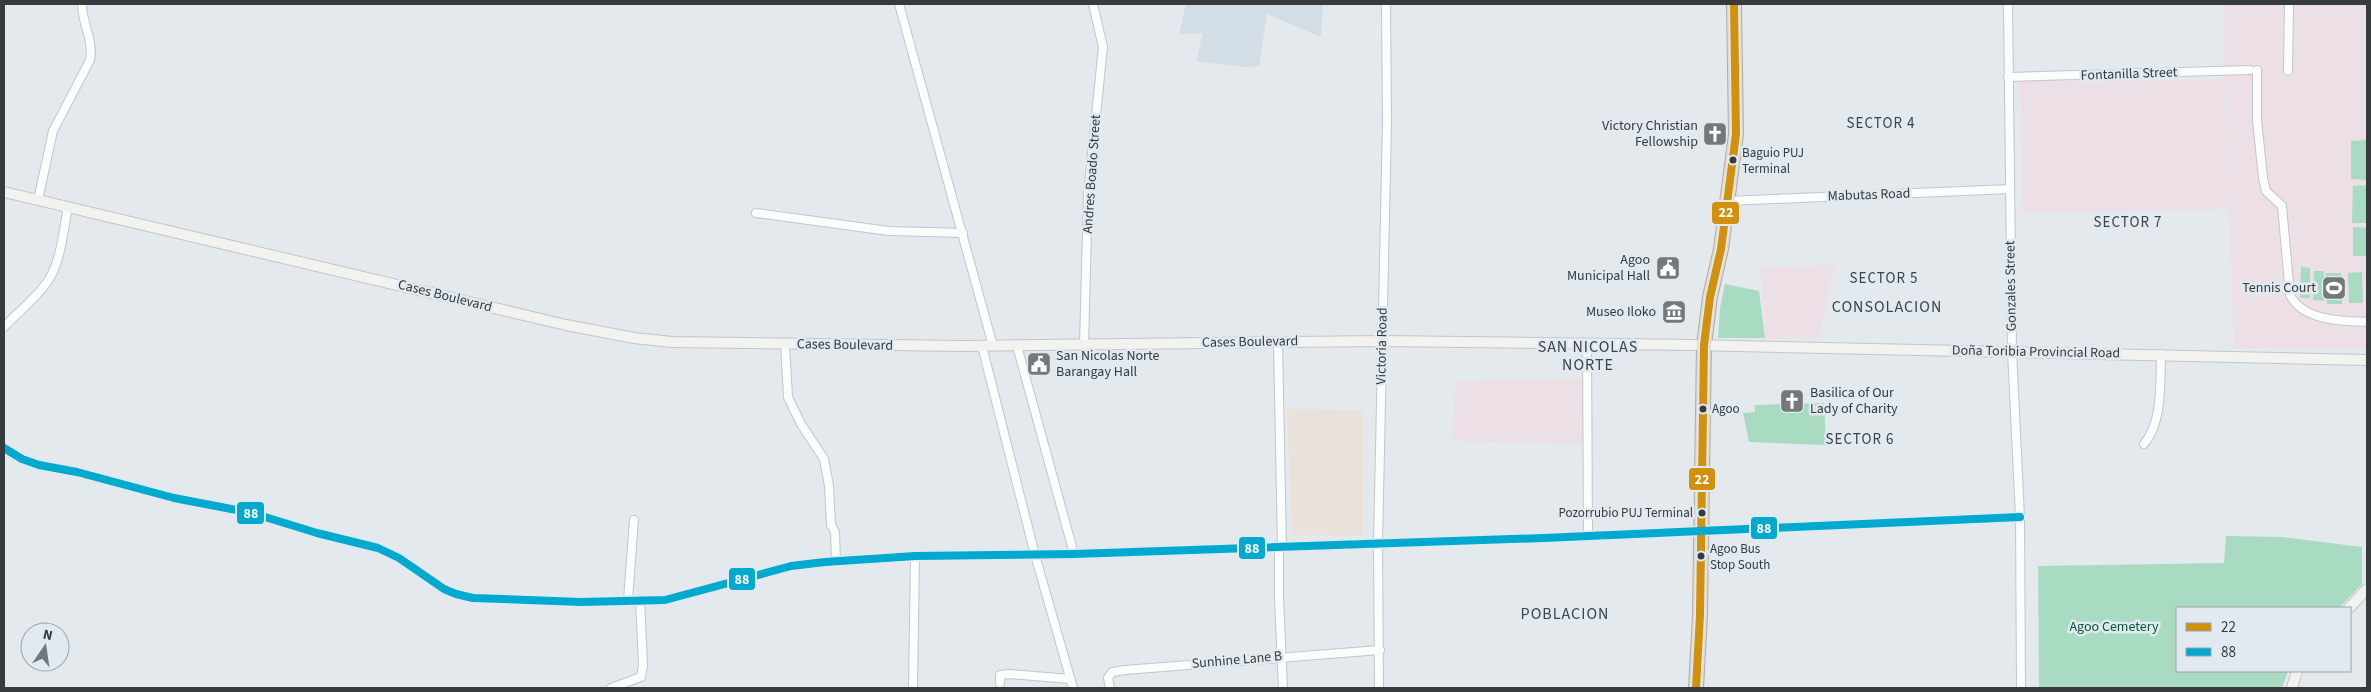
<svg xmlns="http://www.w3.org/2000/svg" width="2371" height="692" viewBox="0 0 2371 692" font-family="'Source Sans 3',sans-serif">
<rect width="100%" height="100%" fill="#e4e9ee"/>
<path fill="#e8e2da" d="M1287 409 1363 410V536L1292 535Z"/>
<path fill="#d3dde6" d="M1186 4H1323L1321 37 1267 14 1259 66 1243 67 1196 61 1203 33 1179 34Z"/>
<g fill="#ecdfe5">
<path d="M2224 4H2367V349L2234 348 2224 72Z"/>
<path d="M2223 80 2228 209 2023 214 2020 81Z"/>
<path d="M1835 265 1818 339H1766L1760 267Z"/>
<path d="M1583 379V444L1452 441 1456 381Z"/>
</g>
<g fill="#a8dbc2">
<path d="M2367 140V180L2351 179V141Z"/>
<path d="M2367 185V223H2352L2353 186Z"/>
<path d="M2353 227 2367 228V256H2353Z"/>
<path d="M2301 267 2310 268V298H2300Z"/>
<path d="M2314 271H2324V301L2313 300Z"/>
<path d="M2362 272 2363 303H2349L2348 273Z"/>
<path d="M2326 273H2341L2342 304H2327Z"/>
<path d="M1725 284 1759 291 1765 338H1718L1720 308Z"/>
<path d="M1824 403 1826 445 1749 442 1743 413 1755 412V405Z"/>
<path d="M2226 536 2283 537 2362 547V584L2339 608H2177V671H2288L2282 688H2039L2038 566 2224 563Z"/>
</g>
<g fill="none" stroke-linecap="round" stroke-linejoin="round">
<defs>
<g id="street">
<path d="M899 4 993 346"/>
<path d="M2008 4 2012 351 2020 517 2021 688"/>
<path d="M2257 70V120L2263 178 2266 191 2282 206 2290 295C2303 321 2342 321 2367 322"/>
<path d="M2288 71 2289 4"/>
<path d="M2008 77 2250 70"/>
<path d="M38 200 53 131 90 60C94 40 82 24 82 4"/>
<path d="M1728 201 2010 189"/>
<path d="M756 213 889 231 963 233"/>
<path d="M4 327C17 313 33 301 45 285 61 265 63 232 68 207"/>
<path d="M1278 342 1282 547"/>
<path d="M1587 343 1588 536"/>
<path d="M785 344 788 397 801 424 824 459 829 486 831 525 835 532 836 561"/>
<path d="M1084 345 1088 193 1103 47 1093 4"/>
<path d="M982 346 1035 555 1073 688"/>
<path d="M1017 346 1074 554"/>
<path d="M2144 444C2163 422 2160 382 2161 354"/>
<path d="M4 448 22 459 39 465 77 472 174 498 252 513 317 533 378 548 399 558 444 589 456 594 473 598 581 602 665 600 791 566 825 562 915 556 1074 554 1544 538 2020 517"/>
<path d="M1279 547V598L1283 688"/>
<path d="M628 600 634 520"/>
<path d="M1000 683V675L1009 674 1070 679"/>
<path d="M611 688 641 677 643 665 640 600"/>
<path d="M913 688 915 556"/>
<path d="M1110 688 1108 678 1112 672 1125 670 1380 650"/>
<path d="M1379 688 1378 543 1387 122 1386 4"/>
</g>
<g id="secondary">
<path d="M4 192 566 325 634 338 672 342 963 346 1382 341 1693 345 2367 360"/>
<path d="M2349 608 2367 589"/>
<path d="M2292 688 2297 671"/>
</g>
<path id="highway" d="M1696 688 1700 615 1704 345 1710 297 1721 249 1736 134 1734 4"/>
</defs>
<use href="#street" stroke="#c2c6ca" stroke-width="10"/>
<use href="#secondary" stroke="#c2c6ca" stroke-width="12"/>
<use href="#highway" stroke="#b0aca8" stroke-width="16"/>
<use href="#street" stroke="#fbfcfc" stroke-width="8"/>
<use href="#secondary" stroke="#f2f2f1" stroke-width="10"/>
<use href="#highway" stroke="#e0dbd4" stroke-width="14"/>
<defs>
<path id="bus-1" d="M1696 688 1700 615 1704 345 1710 297 1721 249 1736 134 1734 4"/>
<path id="bus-2" d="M4 448 22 459 39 465 77 472 174 498 252 513 317 533 378 548 399 558 444 589 456 594 473 598 581 602 665 600 791 566 825 562 915 556 1074 554 1544 538 2020 517"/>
</defs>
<use href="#bus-1" stroke="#e1eaf1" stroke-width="11"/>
<use href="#bus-2" stroke="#e1eaf1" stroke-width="11"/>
<use href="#bus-1" stroke="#d1910c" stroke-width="8"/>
<use href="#bus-2" stroke="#00a9ce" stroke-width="8"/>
</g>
<defs>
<symbol id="church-square" viewBox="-11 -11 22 22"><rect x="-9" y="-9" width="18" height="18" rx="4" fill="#74787b" stroke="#e1eaf1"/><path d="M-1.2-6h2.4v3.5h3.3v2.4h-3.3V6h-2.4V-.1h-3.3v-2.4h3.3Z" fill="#fff"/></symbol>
<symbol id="civic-square" viewBox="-11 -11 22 22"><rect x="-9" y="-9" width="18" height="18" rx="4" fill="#74787b" stroke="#e1eaf1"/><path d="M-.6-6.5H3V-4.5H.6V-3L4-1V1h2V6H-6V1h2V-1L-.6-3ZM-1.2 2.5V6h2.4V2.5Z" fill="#fff"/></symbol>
<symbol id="stadium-square" viewBox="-11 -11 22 22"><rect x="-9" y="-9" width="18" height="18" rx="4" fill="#74787b" stroke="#e1eaf1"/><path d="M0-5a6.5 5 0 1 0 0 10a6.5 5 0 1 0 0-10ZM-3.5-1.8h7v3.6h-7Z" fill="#fff"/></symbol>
<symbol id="museum-square" viewBox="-11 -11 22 22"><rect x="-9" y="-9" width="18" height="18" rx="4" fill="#74787b" stroke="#e1eaf1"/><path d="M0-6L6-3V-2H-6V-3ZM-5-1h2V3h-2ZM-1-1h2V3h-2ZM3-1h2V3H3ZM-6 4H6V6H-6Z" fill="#fff"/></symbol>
</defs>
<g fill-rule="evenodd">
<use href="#church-square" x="1701" y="120" width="28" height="28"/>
<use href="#civic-square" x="1654" y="254" width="28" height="28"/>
<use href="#stadium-square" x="2320" y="274" width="28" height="28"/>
<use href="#museum-square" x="1660" y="298" width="28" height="28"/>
<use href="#civic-square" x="1025" y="350" width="28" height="28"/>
<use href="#church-square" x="1778" y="387" width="28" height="28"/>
</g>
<g fill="#373b3d" stroke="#e1eaf1" stroke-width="2">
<circle cx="1733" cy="160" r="4.5"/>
<circle cx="1703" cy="409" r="4.5"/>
<circle cx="1702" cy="513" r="4.5"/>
<circle cx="1701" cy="556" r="4.5"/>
</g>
<g text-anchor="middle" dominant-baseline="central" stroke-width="5" stroke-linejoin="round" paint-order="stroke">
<g font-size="13" fill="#373b3d" stroke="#e1eaf1" text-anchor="start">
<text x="1742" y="153">Baguio PUJ<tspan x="1742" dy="16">Terminal</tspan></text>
<text x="1712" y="409">Agoo</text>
<text x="1693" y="513" text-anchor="end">Pozorrubio PUJ Terminal</text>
<text x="1710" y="549">Agoo Bus<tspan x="1710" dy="16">Stop South</tspan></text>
</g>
<g font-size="14" fill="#373b3d" stroke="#e1eaf1">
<text transform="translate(2129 74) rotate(-2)">Fontanilla Street</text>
<text transform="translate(1092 174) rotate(-86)">Andres Boado Street</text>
<text transform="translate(1869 195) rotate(-2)">Mabutas Road</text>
<text transform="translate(2011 286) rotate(-91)">Gonzales Street</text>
<text transform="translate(445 296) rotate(14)">Cases Boulevard</text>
<text transform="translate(1250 342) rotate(-1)">Cases Boulevard</text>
<text transform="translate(845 345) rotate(1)">Cases Boulevard</text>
<text transform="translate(1382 346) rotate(-89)">Victoria Road</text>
<text transform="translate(2036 352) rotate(1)">Doña Toribia Provincial Road</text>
<text transform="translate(1237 660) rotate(-5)">Sunhine Lane B</text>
</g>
<g font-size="14" fill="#373b3d" stroke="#e1eaf1" text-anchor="end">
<text x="1698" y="126">Victory Christian<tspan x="1698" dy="16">Fellowship</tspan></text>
<text x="1650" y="260">Agoo<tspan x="1650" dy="16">Municipal Hall</tspan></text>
<text x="2316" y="288">Tennis Court</text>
<text x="1656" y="312">Museo Iloko</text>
<text x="1056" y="356" text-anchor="start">San Nicolas Norte<tspan x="1056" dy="16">Barangay Hall</tspan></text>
<text x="1810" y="393" text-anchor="start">Basilica of Our<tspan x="1810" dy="16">Lady of Charity</tspan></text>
</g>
<g font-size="14" fill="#065836" stroke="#e1eaf1">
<text x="2114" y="627">Agoo Cemetery</text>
</g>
<g font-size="15" letter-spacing="1" fill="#3c4349" stroke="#e1eaf1">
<text x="1881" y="123">SECTOR 4</text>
<text x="2128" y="222">SECTOR 7</text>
<text x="1884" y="278">SECTOR 5</text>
<text x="1860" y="439">SECTOR 6</text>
</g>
<g font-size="16" letter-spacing="1" fill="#3c4349" stroke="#e1eaf1">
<text x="1887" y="307">CONSOLACION</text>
<text x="1588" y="347">SAN NICOLAS<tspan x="1588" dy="18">NORTE</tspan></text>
<text x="1565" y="614">POBLACION</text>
</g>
</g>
<g stroke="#e1eaf1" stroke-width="2">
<rect x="1711" y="201" width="29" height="24" rx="5" fill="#d1910c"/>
<rect x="1688" y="467" width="28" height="24" rx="5" fill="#d1910c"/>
<rect x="236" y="501" width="29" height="24" rx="5" fill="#00a9ce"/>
<rect x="1750" y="516" width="28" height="24" rx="5" fill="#00a9ce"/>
<rect x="1238" y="536" width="28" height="24" rx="5" fill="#00a9ce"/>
<rect x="728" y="567" width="28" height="24" rx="5" fill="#00a9ce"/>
</g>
<g font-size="14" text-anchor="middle" font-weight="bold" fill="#fff">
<text x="1726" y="217">22</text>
<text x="1702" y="484">22</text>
<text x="251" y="518">88</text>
<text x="1764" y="533">88</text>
<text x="1252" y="553">88</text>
<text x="742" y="584">88</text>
</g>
<rect width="2371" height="692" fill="none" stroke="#373b3d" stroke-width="10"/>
<rect x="2176" y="607" width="175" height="65" fill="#e1eaf1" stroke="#9da4a9"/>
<rect x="2186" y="623" width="25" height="8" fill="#d1910c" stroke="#9da4a9"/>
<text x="2221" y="632" font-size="15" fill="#373b3d">22</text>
<rect x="2186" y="648" width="25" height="8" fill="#00a9ce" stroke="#9da4a9"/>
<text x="2221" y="657" font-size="15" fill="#373b3d">88</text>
<g transform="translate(45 647) rotate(13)"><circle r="24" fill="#e1eaf1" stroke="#9da4a9"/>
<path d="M0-4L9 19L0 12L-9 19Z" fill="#74787b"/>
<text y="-8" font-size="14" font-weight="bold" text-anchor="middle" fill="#373b3d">N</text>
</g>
</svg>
